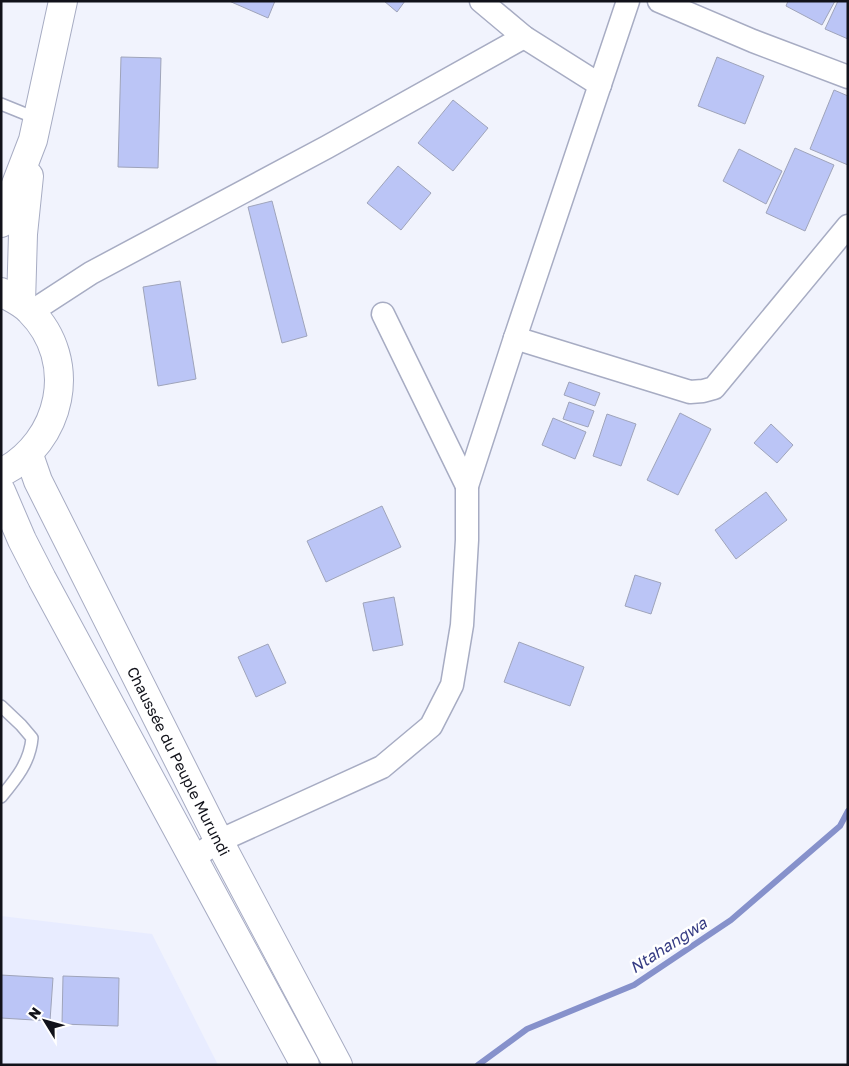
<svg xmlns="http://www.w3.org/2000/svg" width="849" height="1066" viewBox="0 0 849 1066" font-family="'Golos Text',sans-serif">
<rect width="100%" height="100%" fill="#f1f3fd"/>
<path fill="#e8ecff" d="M1 916 152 934 218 1065H1Z"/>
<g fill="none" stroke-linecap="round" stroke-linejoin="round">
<path stroke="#8691cb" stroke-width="6" d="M478 1065 527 1029 634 985 731 920 840 826 848 811"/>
</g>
<g fill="#bbc5f6" stroke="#9fa4ba">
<path d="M229 1H275L268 18Z"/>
<path d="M384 1H405L397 12Z"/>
<path d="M788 1H835L822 25 786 6Z"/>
<path d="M838 1H848V39L825 29Z"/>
<path d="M121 57 161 58 158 168 118 167Z"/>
<path d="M717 57 764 76 745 124 698 106Z"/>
<path d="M834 90 848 96V165L810 149Z"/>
<path d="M453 100 488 128 453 171 418 143Z"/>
<path d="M795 148 834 165 805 231 766 213Z"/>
<path d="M739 149 782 171 766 204 723 181Z"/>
<path d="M398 166 431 193 401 230 367 203Z"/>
<path d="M272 201 307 336 282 343 248 207Z"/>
<path d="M180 281 196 379 158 386 143 287Z"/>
<path d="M569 382 600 393 595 406 564 395Z"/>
<path d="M569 402 594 411 588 427 563 419Z"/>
<path d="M680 413 711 429 678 495 647 480Z"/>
<path d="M607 414 636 424 621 466 593 456Z"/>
<path d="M553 418 586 432 575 459 542 445Z"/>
<path d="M771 424 793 445 777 463 754 443Z"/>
<path d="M766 492 787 520 736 559 715 530Z"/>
<path d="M382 506 401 547 326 582 307 541Z"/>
<path d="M635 575 661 583 651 614 625 606Z"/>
<path d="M394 597 403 645 373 651 363 603Z"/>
<path d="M519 642 584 667 570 706 504 682Z"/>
<path d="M268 644 286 683 256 697 238 657Z"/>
<path d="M1 975 53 978 50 1021 1 1018Z"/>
<path d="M63 976 119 978 118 1026 62 1024Z"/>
</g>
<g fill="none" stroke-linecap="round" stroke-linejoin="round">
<defs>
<g id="lane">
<path d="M1 104 38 119"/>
<path d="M1 706 21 725 32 738C30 762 16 779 1 797"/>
</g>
<g id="street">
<path d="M481 1 524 37 600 85"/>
<path d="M659 1 753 41 848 77"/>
<path d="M31 312 91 273 327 147 524 37"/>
<path d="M383 314 467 486"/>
<path d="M515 338 690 392 703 391 714 388 848 226"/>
<path d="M193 858 219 841 382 767 431 726 452 685 462 625 467 540V486L515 338 628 1"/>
</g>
<g id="highway">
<path d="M1 223 33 140 63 1"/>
<path d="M1 292C11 298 22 302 30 311 80 361 62 442 1 473"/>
<path d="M21 303 23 234 29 176"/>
<path id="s1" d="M29 455 38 481 219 841 338 1065"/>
<path d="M1 491 22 540 42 579 305 1065"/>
</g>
</defs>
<use href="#lane" stroke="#a7acc3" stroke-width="14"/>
<use href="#street" stroke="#a7acc3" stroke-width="25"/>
<use href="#highway" stroke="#a7acc3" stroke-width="30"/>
<use href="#lane" stroke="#fff" stroke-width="11"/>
<use href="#street" stroke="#fff" stroke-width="22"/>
<use href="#highway" stroke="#fff" stroke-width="28"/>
</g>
<g text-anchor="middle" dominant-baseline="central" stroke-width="5" stroke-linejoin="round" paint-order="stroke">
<g font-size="15" fill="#11121a" stroke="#fff">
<text stroke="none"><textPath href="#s1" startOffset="341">Chaussée du Peuple Murundi</textPath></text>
</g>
<g font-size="16" font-style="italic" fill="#363c83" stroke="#fff">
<text transform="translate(668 945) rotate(-33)">Ntahangwa</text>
</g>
</g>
<rect width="849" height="1066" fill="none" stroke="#11121a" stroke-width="5"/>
<g transform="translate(45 1021) rotate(307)" stroke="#ffffff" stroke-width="4" paint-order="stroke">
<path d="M0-4L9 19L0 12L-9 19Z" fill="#11121a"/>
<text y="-8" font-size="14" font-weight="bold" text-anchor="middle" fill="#11121a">N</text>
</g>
</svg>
